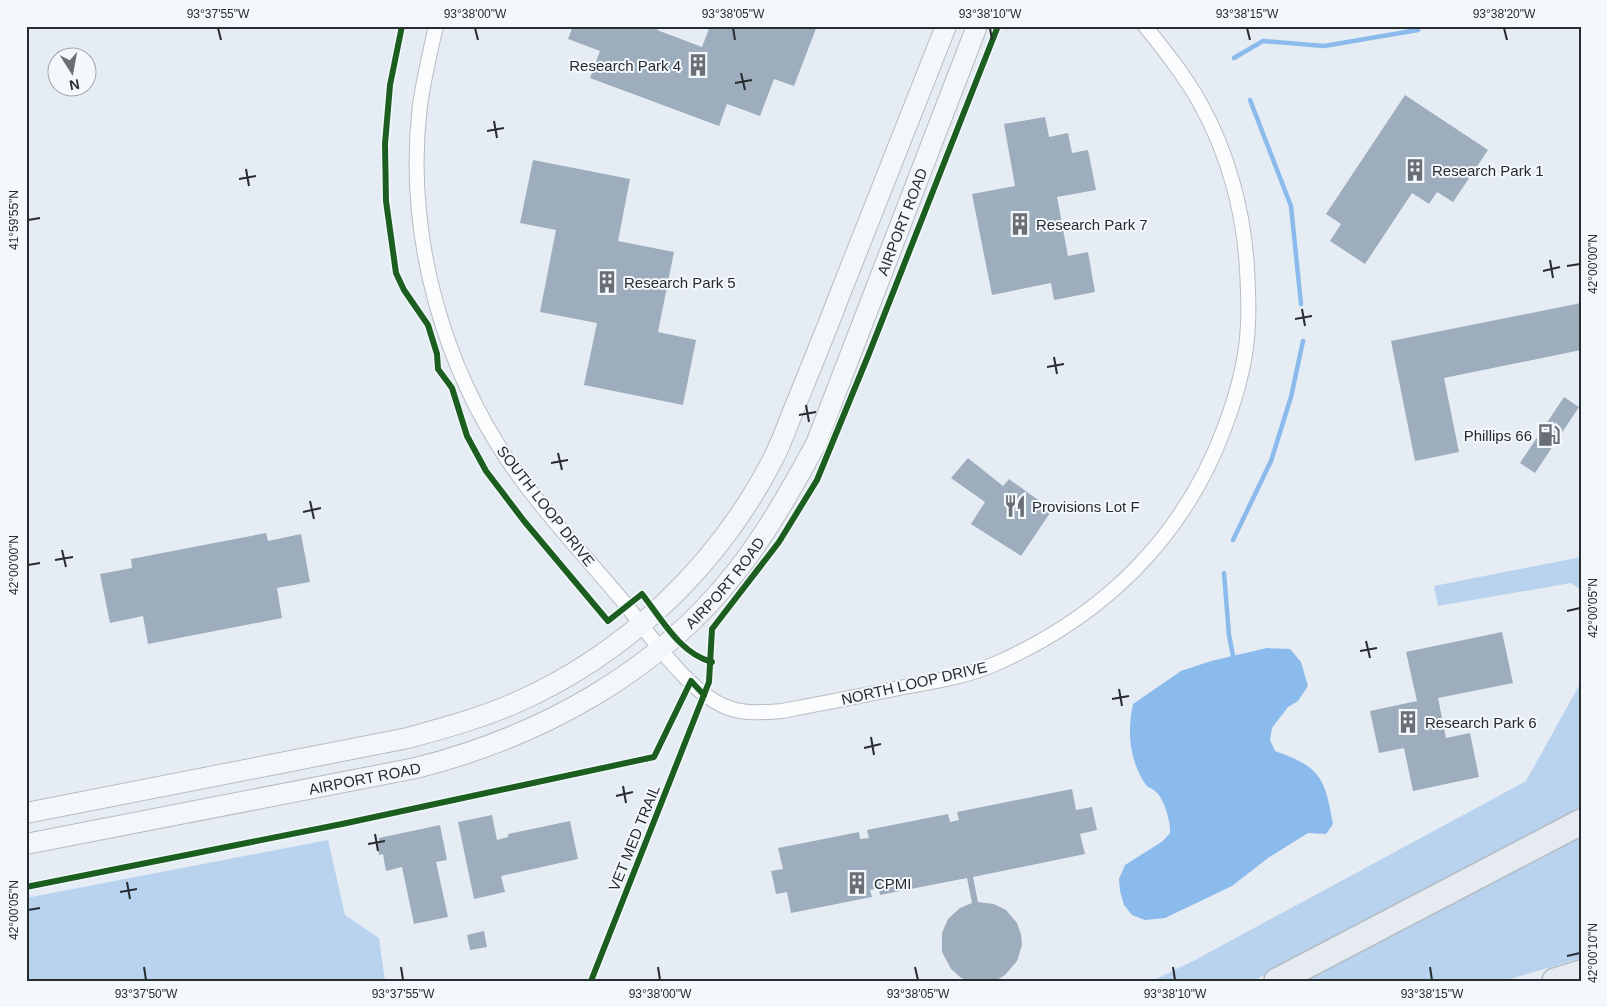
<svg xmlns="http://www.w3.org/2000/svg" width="1607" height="1007" viewBox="0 0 1607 1007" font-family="Helvetica,sans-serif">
<rect width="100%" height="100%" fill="#e6ecf3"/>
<g fill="#b9d3ef">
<path d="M1581 557V590L1571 583 1438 606 1434 586Z"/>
<path d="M1581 682V809L1253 981H1152L1195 960 1526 781Z"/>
<path d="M1581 832V958L1504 981H1302Z"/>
<path d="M328 840 345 915 379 938 385 981H26V898Z"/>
</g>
<path fill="#8bbaec" d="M1267 648 1290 649 1301 662 1308 686 1298 701 1288 707 1272 728 1270 740 1275 751C1320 767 1325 777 1333 824L1326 834 1308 833 1268 858 1232 886 1165 918 1145 920 1132 915 1124 905 1120 891 1119 879 1125 865 1163 841 1170 833C1171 822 1164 798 1155 791 1152 788 1148 788 1146 785 1129 760 1127 732 1133 704L1181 671 1211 661Z"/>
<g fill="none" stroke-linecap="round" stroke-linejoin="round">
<g stroke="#8bbaec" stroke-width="4.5">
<path d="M1234 58 1263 41 1324 46 1418 30"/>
<path d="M1250 100 1291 206 1301 304"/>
<path d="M1233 540 1271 461 1291 397 1303 341"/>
<path d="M1224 573 1229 635 1233 656"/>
</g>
</g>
<g fill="#9eadbd">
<path d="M573 26H658L657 30 702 47 710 26H817L794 86 774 79 760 116 727 104 719 126 590 78 600 51 568 39Z"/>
<path d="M1405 95 1488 150 1453 202 1437 192 1429 204 1412 193 1365 264 1330 241 1341 224 1326 214Z"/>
<path d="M1045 117 1049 137 1068 133 1072 153 1088 150 1096 190 1057 197 1068 256 1088 252 1095 292 1054 300 1051 283 992 295 972 194 1015 186 1004 124Z"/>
<path d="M533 160 630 179 618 241 674 252 658 332 696 340 683 405 584 385 597 323 540 312 556 230 520 223Z"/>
<path d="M1581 303V350L1444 378 1459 452 1415 461 1391 341Z"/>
<path d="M1564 397 1579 407 1535 473 1520 463Z"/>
<path d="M968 458 1003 486 1009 479 1052 510 1021 556 971 524 985 502 951 478Z"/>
<path d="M266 533 268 541 301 534 310 582 277 588 282 618 148 644 143 616 110 623 100 574 132 568 131 559Z"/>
<path d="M1502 632 1513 683 1438 698 1446 738 1470 733 1479 777 1413 791 1404 748 1379 753 1370 711 1417 701 1406 652Z"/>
<path d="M1072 789 1076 810 1092 807 1097 830 1080 834 1085 854 973 877 978 902 994 904 1006 910 1017 923 1021 934 1022 945 1017 961 1005 975 995 981H968L960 977 951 969 942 952V933L948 919 960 908 972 903 967 878 880 895 879 888 870 890 872 897 791 913 787 892 776 894 771 871 783 869 778 848 859 832 860 839 869 838 867 830 948 814 950 822 959 820 957 812Z"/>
<path d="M492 815 497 840 508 837V834L570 821 578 859 501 876 505 892 474 899 458 822Z"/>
<path d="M440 825 447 860 436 862 448 917 414 924 402 867 386 871 383 854 379 855 377 843H379V838Z"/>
<path d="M484 931 487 947 470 950 467 935Z"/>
</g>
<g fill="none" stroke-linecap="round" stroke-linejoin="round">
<defs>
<path id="street" d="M436 26C430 52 424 78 420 105 406 222 436 345 498 445 533 501 580 550 622 600 650 634 689 696 732 709 748 714 765 712 782 711 824 703 866 695 909 686 937 681 968 676 995 664 1102 617 1183 539 1224 429 1237 395 1247 360 1248 323 1249 305 1248 287 1247 269 1244 212 1228 153 1200 103 1185 76 1165 51 1145 26"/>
<g id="secondary">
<path d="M26 813 408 738C444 728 481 718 515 703 625 655 717 567 772 461 781 444 787 426 794 409 809 372 824 336 838 299 874 208 910 117 946 26"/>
<path id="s1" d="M26 844 416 768C539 737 657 673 736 572 767 533 792 488 816 444L977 26"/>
</g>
<g id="highway">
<path d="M1277 981 1581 822"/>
<path d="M1555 981 1581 973"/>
</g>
</defs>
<use href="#street" stroke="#b8bdc3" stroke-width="16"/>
<use href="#secondary" stroke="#b8bdc3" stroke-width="22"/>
<use href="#highway" stroke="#b3bcc5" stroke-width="28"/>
<use href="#street" stroke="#fbfcfd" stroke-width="14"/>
<use href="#secondary" stroke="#f4f7fa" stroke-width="20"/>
<use href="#highway" stroke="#e5ebf1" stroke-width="25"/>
<defs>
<g id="cycleway">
<path d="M402 26 390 85 385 144 386 201 396 273 404 290 428 325 437 354 438 369 452 388 467 436 486 471 524 521 608 621 642 594C661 618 680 654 712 662"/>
<path d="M26 887 342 824 654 757 691 681 704 695"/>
<path d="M591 981 709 682 712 629 779 542 817 480 868 356 998 26"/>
</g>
</defs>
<use href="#cycleway" stroke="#f3f8fd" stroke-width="9"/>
<use href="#cycleway" stroke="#1b5e20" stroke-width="6"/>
</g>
<path fill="none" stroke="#272c31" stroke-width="2" d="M218 28 221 40M475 28 478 40M733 28 735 40M990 28 992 40M1247 28 1250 40M1504 28 1507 40M741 73 745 90M735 83 752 80M494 121 497 138M487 131 504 128M246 169 249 186M239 179 256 176M28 220 40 218M1550 260 1553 278M1567 266 1580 264M1543 271 1560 267M1302 309 1305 326M1295 319 1312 316M1054 357 1057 374M1047 367 1064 364M806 405 809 422M799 415 816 412M558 453 562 470M551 463 568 460M310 501 314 519M303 512 321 508M62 550 66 567M55 560 73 557M28 565 40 563M1567 611 1580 608M1366 641 1370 658M1360 651 1377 648M1119 689 1122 706M1112 699 1129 696M871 737 874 755M864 748 881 744M623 786 626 803M616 796 633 792M375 834 378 851M368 844 385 841M127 882 130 899M120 892 137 889M28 910 40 908M1567 956 1580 953M144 967 146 980M401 967 403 980M658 967 660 980M915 967 918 980M1173 967 1175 980M1430 967 1432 980"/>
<defs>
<symbol id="building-bare" viewBox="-9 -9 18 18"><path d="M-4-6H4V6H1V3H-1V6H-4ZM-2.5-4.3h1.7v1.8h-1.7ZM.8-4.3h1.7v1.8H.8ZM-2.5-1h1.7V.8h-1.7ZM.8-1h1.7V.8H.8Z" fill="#6a6f75" stroke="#f3f8fd" stroke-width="2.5" paint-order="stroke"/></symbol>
<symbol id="fuel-bare" viewBox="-9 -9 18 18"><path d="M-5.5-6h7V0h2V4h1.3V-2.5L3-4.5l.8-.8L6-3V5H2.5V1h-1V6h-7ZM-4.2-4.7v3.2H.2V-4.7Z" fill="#6a6f75" stroke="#f3f8fd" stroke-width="2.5" paint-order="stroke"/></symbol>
<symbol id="restaurant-bare" viewBox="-9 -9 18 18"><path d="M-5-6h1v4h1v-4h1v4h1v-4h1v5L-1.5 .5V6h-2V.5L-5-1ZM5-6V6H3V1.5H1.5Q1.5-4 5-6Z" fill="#6a6f75" stroke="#f3f8fd" stroke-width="2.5" paint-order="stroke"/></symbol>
</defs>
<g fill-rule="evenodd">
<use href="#building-bare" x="682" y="49" width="32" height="32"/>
<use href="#building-bare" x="1399" y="154" width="32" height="32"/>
<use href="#building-bare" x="1004" y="208" width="32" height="32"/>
<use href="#building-bare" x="591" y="266" width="32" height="32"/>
<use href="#fuel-bare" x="1533" y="419" width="32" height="32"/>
<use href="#restaurant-bare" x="999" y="490" width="32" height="32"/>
<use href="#building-bare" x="1392" y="706" width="32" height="32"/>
<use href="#building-bare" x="841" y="867" width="32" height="32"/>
</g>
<g text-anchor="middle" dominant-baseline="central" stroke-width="4" stroke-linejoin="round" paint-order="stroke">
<g font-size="15" fill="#272c31" stroke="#f3f8fd" text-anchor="start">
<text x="681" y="65" text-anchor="end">Research Park 4</text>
<text x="1432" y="170">Research Park 1</text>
<text x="1036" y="224">Research Park 7</text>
<text x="624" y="282">Research Park 5</text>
<text x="1532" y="435" text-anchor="end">Phillips 66</text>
<text x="1032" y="506">Provisions Lot F</text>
<text x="1425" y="722">Research Park 6</text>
<text x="874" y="883">CPMI</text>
</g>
<g font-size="15" fill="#272c31" stroke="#f3f8fd">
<text stroke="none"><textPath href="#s1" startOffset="1169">AIRPORT ROAD</textPath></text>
<text transform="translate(546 506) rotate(52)">SOUTH LOOP DRIVE</text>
<text stroke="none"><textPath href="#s1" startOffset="764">AIRPORT ROAD</textPath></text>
<text transform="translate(914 683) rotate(-13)">NORTH LOOP DRIVE</text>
<text stroke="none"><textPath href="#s1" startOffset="345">AIRPORT ROAD</textPath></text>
<text transform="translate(634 838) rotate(-68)">VET MED TRAIL</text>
</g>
</g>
<rect width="1607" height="1007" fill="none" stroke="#f3f8fd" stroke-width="55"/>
<g transform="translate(72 72) rotate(169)"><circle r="24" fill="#f3f8fd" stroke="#a1a6ab"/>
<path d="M0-4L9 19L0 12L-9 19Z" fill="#6a6f75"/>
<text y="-8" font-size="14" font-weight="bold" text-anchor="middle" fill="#272c31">N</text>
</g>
<rect x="28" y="28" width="1552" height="952" fill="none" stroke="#272c31" stroke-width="2"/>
<g font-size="12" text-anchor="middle" fill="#272c31">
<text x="218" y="18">93°37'55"W</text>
<text x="475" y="18">93°38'00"W</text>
<text x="733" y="18">93°38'05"W</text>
<text x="990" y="18">93°38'10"W</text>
<text x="1247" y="18">93°38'15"W</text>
<text x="1504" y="18">93°38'20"W</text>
<text transform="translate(14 220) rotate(-90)" y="4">41°59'55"N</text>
<text transform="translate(1593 264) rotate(-90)" y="4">42°00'00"N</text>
<text transform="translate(14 565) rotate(-90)" y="4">42°00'00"N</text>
<text transform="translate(1593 608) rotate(-90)" y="4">42°00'05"N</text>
<text transform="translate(14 910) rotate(-90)" y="4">42°00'05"N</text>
<text transform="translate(1593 953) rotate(-90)" y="4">42°00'10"N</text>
<text x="146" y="998">93°37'50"W</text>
<text x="403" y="998">93°37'55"W</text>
<text x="660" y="998">93°38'00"W</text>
<text x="918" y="998">93°38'05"W</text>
<text x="1175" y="998">93°38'10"W</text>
<text x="1432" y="998">93°38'15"W</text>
</g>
</svg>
